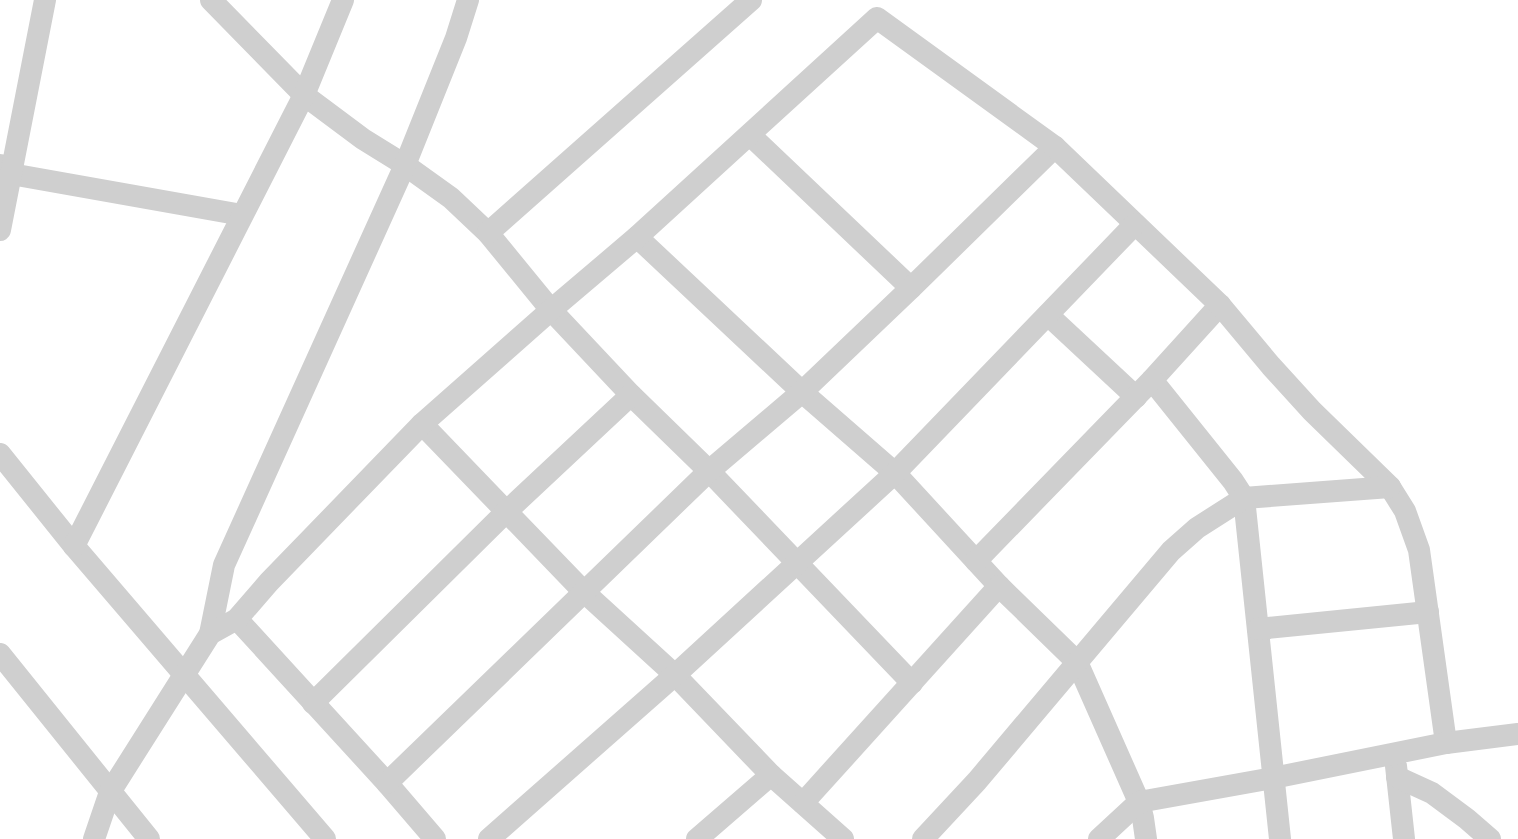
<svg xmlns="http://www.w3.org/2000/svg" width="1518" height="839" viewBox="0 0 1518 839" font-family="'Work Sans',sans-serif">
<rect width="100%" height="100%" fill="#fff"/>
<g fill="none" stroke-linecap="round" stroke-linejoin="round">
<g stroke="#cfcfcf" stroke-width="22">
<path d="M211 0 304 95 363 139 405 165 451 198 488 233 551 310 631 395 709 471 912 683"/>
<path d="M750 135 911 288"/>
<path d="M0 165 11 174 242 215"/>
<path d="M0 230 45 0"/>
<path d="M488 233 751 0"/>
<path d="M637 237 802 392 895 473 999 586 1077 662 1139 802 1143 818 1146 839"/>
<path d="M1220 305 1152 380 1233 481 1244 498 1280 839"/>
<path d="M1048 315 1136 397"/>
<path d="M422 424 583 591 675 675 771 775 843 839"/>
<path d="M0 454 74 546 325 839"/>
<path d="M74 546 304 95 343 0"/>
<path d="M976 561 1152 380"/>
<path d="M237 619 387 783 435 839"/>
<path d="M1258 629 1428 612"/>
<path d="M210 634 224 565 405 165 456 38 468 0"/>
<path d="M0 654 149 839"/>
<path d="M313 703 506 512 631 395"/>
<path d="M1396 766 1404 839"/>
<path d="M1397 777 1432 793 1467 819 1490 839"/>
<path d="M387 783 709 471 802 392 911 288 1055 147"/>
<path d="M803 803 999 586"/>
<path d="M94 839 110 792 210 634 237 619 269 582 422 424 551 310 637 237 877 18 1055 147 1220 305 1271 366 1312 411 1390 487 1405 511 1419 550 1446 743"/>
<path d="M489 839 675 675 895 473 1135 224"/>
<path d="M697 839 771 775"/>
<path d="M923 839 977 781 1171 551 1197 528 1244 498 1390 487"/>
<path d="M1099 839 1139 802 1273 778 1446 743 1518 734"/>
</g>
</g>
</svg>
